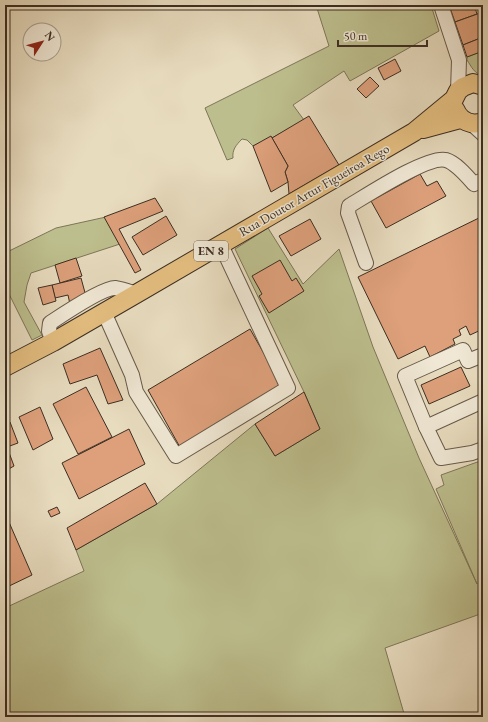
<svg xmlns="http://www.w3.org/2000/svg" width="488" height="722" viewBox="0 0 488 722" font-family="'EB Garamond',serif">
<rect width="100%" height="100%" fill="#e8dcbf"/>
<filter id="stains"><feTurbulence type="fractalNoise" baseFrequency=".005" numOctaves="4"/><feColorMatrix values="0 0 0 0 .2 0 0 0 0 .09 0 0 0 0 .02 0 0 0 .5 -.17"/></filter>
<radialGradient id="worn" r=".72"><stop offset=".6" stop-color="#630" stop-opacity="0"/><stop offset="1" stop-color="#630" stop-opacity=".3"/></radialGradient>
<g fill="#bdbe8d" stroke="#7c7658">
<path d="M316 5H431L439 31 350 81 344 71 293 105 304 120 272 138 253 146 247 140 242 139C236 145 232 150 233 158L227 160 205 108 329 46Z"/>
<path d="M483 51V75C475 75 471 66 467 60V57Z"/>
<path d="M106 217 120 244 31 273 27 285 24 302 42 335 32 340 5 286V253L56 228Z"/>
<path d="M268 228 303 284 339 249 373 347 419 458 477 584 436 489 444 485 441 475 483 460V613L385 648 405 717H5V608L84 571 76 550 157 504 255 424 275 456 320 429 304 392 235 249Z"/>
</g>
<g fill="#dda07b" stroke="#3c2e23">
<path d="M449 5H474L477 14 455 22Z"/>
<path d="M483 12V37L463 45 455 22Z"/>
<path d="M483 37V51L467 57 463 45Z"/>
<path d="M395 59 401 71 384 80 378 68Z"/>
<path d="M370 77 379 86 366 98 357 89Z"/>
<path d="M309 116 339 165 289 194 288 182 285 172 288 166 272 138Z"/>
<path d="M271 136 288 166 285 172 288 182 271 192 253 146Z"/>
<path d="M420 174 427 186 437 181 446 196 386 228 371 201Z"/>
<path d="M155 198 163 211 119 229 141 270 135 273 104 217Z"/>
<path d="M166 216 177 235 143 255 132 237Z"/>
<path d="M483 216V329L470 335 466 326 459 330 461 335 453 339 455 344 430 357 425 346 398 359 358 277Z"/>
<path d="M310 219 321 239 291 256 279 236Z"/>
<path d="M76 258 82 276 60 283 55 265Z"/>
<path d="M280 260 292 281 296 278 304 291 269 313 259 296 262 294 252 276Z"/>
<path d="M81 278 87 300 71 309 68 295 55 298 52 285Z"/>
<path d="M52 285 56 301 43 305 38 288Z"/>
<path d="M250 329 283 387 181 449 148 390Z"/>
<path d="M100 348 123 400 108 404 97 375 70 384 63 364Z"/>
<path d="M461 367 470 386 429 404 421 385Z"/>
<path d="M86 387 112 437 78 454 53 404Z"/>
<path d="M304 392 320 429 275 456 255 424Z"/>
<path d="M40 407 53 439 33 450 19 417Z"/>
<path d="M10 422 18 443 7 447 14 466 5 471V424Z"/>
<path d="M129 429 145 464 79 499 62 463Z"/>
<path d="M145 483 157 504 76 550 67 528Z"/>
<path d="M57 507 60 513 51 517 48 511Z"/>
<path d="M5 513 32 575 5 588Z"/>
</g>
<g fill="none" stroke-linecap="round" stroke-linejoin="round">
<defs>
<g id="minor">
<path d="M441 5 459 60 458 91"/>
<path d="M472 124 483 134"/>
<path d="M366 263 348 213 349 206C366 196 428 155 446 160 456 163 467 176 474 184L483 180"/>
<path d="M104 312 132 375 136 392 176 456 288 388 221 245"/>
<path d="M53 342 49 331 50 323C62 315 102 288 115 288 122 289 130 292 136 294"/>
<path d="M483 401 426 427 441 458 472 453 483 449"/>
<path d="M426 427 405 376 463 350 468 361 483 355"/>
</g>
<g id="major">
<path d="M455 109C460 121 471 126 483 122"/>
<path d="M423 129 460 119"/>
<path d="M5 367 53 342 136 294 414 132 454 99 458 91 463 87 473 83 483 86"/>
</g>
</defs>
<use href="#minor" stroke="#675a4a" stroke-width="16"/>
<use href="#major" stroke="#3c2e23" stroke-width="20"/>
<use href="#minor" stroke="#f0e8d5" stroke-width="14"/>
<use href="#major" stroke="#e4be80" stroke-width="18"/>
</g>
<g text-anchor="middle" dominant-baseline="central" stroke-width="3" stroke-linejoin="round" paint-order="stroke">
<rect fill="#f0e8d5" stroke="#726658" stroke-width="1" x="194" y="241" width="34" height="20" rx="3"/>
<g font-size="12" font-weight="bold" fill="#3c2e23">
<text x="211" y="251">EN 8</text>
</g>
<g font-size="13" fill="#3c2e23" stroke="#f0e8d5">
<text transform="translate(314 190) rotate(-30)">Rua Doutor Artur Figueiroa Rego</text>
</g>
</g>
<rect width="488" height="722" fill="none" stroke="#e8dcbf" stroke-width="20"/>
<rect x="6" y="6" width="476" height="710" fill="none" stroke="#3c2e23" stroke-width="2"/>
<rect x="10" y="10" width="468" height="702" fill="none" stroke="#3c2e23"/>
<g transform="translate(42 42) rotate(54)"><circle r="19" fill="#f0e8d5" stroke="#a89e8e"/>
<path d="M0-3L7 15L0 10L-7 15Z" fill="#8f2418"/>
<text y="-6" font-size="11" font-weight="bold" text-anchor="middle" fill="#3c2e23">N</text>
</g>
<path d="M338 40v6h89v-6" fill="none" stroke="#3c2e23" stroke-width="2"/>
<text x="344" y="40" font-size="12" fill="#3c2e23" stroke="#f0e8d5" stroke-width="3" paint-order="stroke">50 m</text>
<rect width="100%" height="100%" filter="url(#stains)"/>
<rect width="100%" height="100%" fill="url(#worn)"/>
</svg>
